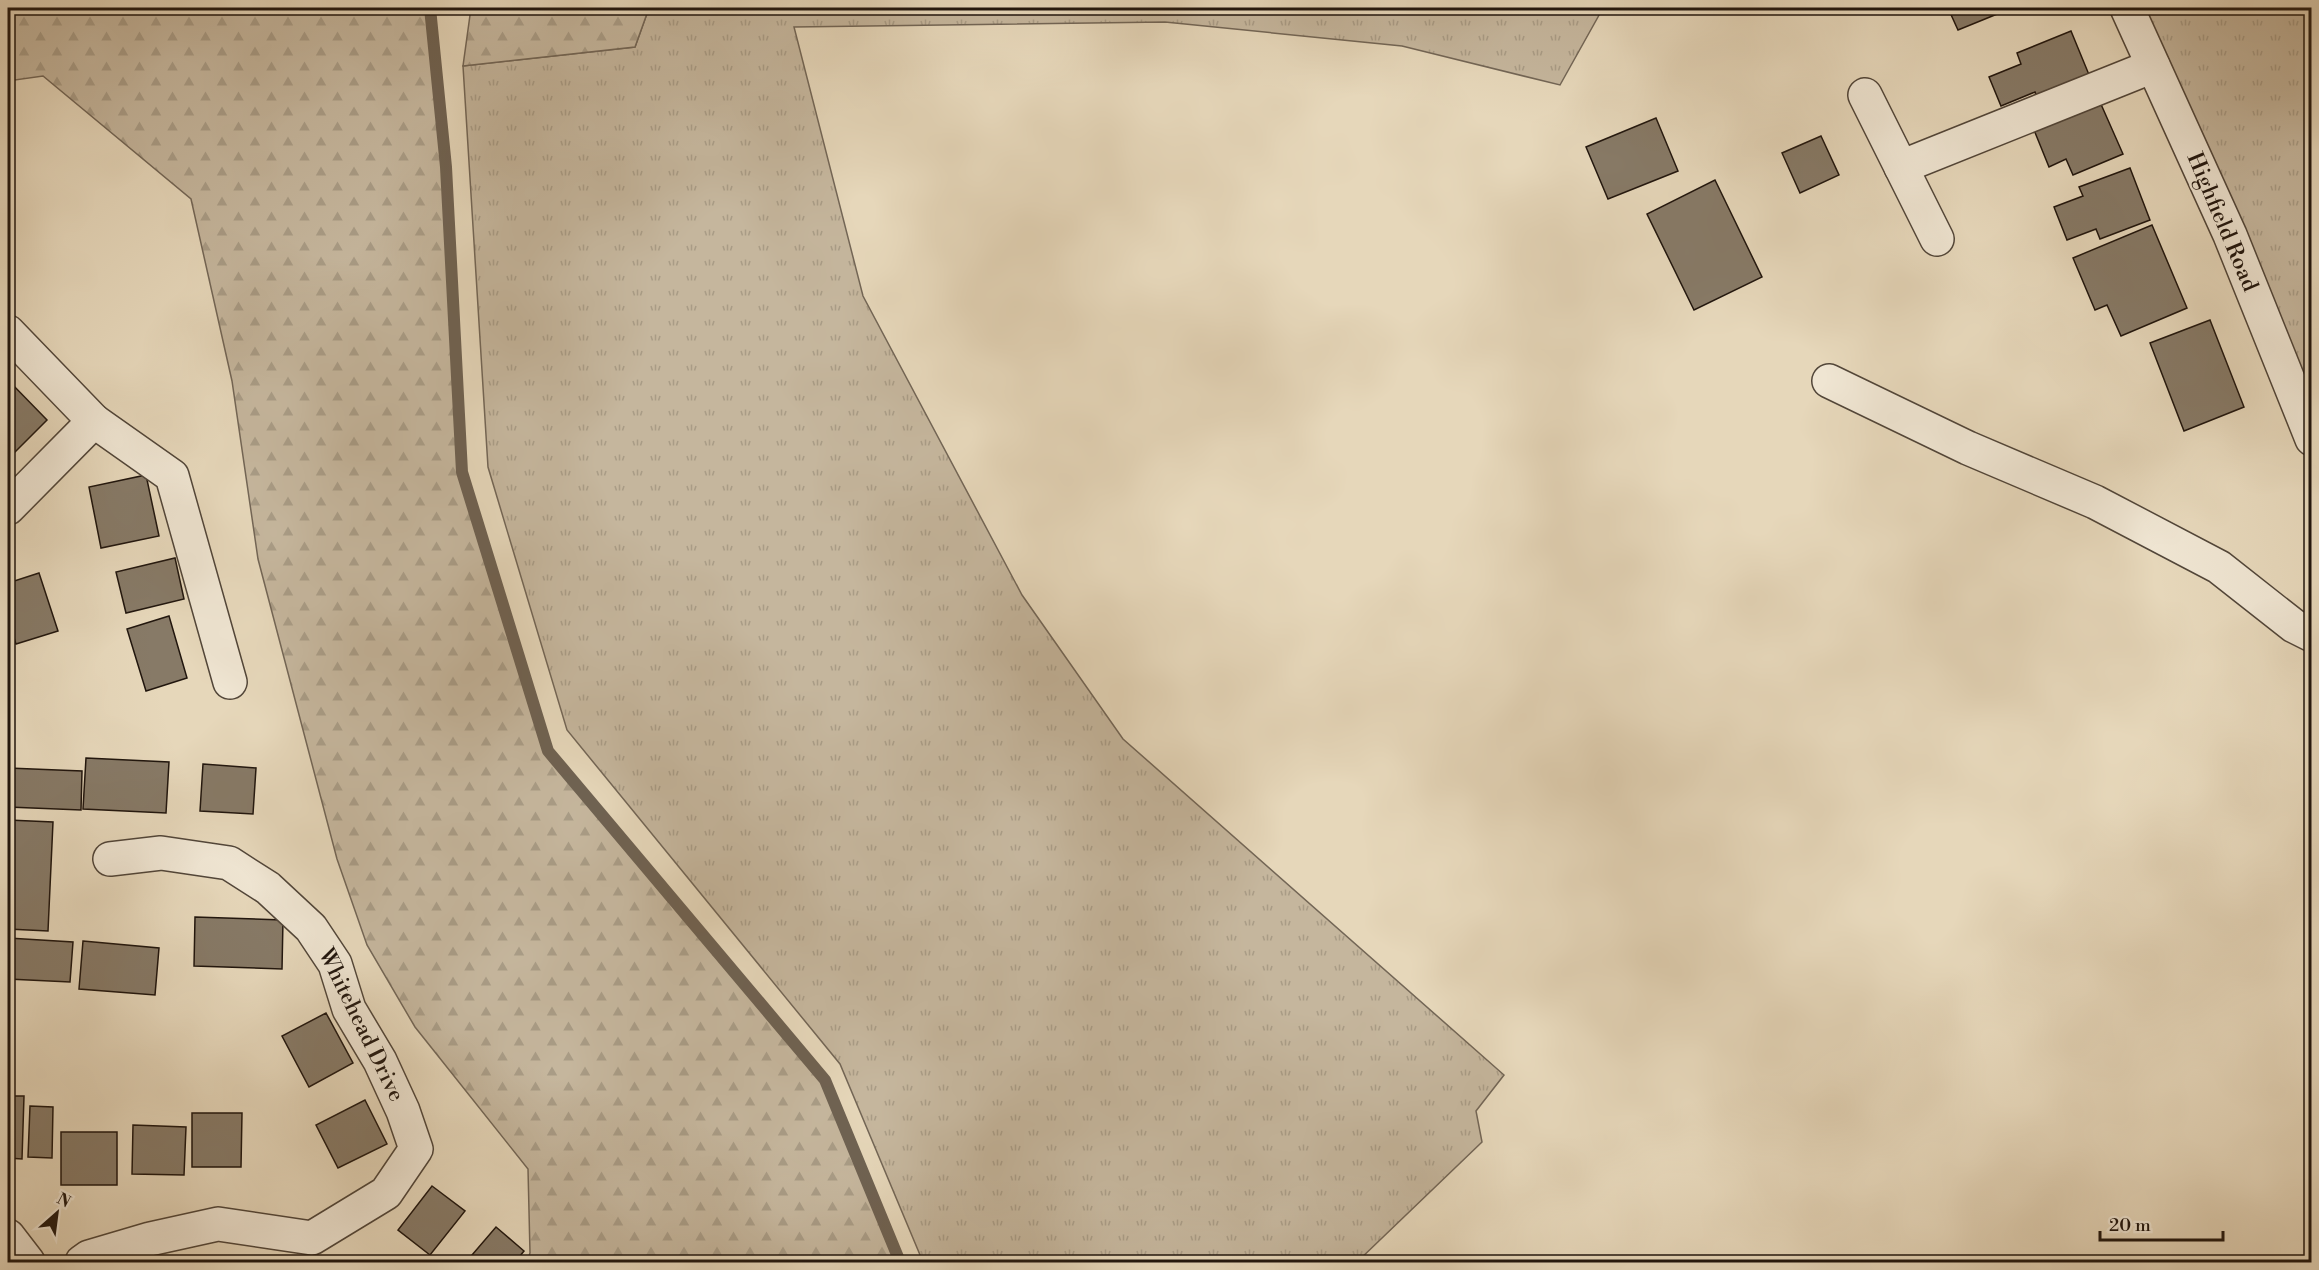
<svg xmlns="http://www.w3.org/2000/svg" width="2319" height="1270" viewBox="0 0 2319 1270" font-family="'Libre Bodoni',serif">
<defs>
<pattern id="grass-tufts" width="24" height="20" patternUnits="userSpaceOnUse" patternTransform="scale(1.5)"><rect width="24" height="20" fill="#c5b69d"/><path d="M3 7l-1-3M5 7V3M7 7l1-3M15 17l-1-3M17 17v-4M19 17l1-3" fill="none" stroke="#a99c86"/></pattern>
<pattern id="forest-firs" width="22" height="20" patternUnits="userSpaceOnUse" patternTransform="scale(1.5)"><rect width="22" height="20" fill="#c5b69d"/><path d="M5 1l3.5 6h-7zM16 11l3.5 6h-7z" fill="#a99c86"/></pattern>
</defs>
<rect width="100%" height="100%" fill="#e6d7ba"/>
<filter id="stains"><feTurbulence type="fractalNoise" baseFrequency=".00333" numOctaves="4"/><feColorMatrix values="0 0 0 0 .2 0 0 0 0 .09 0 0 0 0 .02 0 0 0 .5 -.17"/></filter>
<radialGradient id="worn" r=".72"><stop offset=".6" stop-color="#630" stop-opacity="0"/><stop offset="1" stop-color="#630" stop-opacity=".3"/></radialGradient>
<g fill="url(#grass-tufts)" stroke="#736656" stroke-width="1.5">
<path d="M649 8H1603L1560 85 1402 46 1165 22 794 27 863 296 1022 595 1123 739 1504 1075 1476 1111 1482 1142 1357 1262H923L840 1064 567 730 488 467 463 66 635 47Z"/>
<path d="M2142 8H2311V410Z"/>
</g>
<g fill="url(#forest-firs)" stroke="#736656" stroke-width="1.5">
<path d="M8 8H427L445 140 462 472 548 751 825 1080 900 1262H527L530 1253 528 1169 415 1027 367 945 337 859 258 559 232 381 191 199 43 76 8 81Z"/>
<path d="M471 8H649L635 47 463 66Z"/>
</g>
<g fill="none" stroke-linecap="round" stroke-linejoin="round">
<path stroke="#6f6252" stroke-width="12" d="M430 8 446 167 462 472 548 751 825 1080 900 1262"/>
</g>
<g fill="#877a67" stroke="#21160e" stroke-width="1.5">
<path d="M1948 8H2012L1958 30Z"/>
<path d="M2071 31 2092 82 2040 104 2035 92 2001 106 1989 77 2021 64 2017 53Z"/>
<path d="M2100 102 2123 154 2073 175 2066 159 2049 167 2034 130Z"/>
<path d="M1656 118 1678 171 1608 199 1586 147Z"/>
<path d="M1821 136 1839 175 1800 193 1782 153Z"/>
<path d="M2130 168 2150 220 2100 239 2096 229 2067 240 2054 207 2083 196 2079 187Z"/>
<path d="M1715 180 1762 277 1694 310 1647 214Z"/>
<path d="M2152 225 2187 308 2121 336 2107 305 2095 310 2073 258Z"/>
<path d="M2210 320 2244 407 2184 431 2150 343Z"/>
<path d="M9 381 47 420 9 458 8 383Z"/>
<path d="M146 475 159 536 101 548 89 487Z"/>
<path d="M175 558 184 599 126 613 116 572Z"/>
<path d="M39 573 58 631 16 644 8 619V583Z"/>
<path d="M169 616 187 678 146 691 127 629Z"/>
<path d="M86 758 169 762 166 813 83 809Z"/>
<path d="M203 764 256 768 253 814 200 811Z"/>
<path d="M8 768 82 771 81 810 8 807Z"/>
<path d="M8 820 53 822 48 931 8 929Z"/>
<path d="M195 917 283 920 282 969 194 966Z"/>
<path d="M8 938 73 942 70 982 8 979Z"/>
<path d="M83 941 159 948 155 995 79 989Z"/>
<path d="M326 1013 353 1063 309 1087 282 1036Z"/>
<path d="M8 1096H24L22 1159 8 1158Z"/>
<path d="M365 1100 387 1144 338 1168 316 1125Z"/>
<path d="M30 1106 53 1107 52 1158 28 1157Z"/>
<path d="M192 1113H242L241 1167H192Z"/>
<path d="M133 1125 186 1127 184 1175 132 1174Z"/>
<rect x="61" y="1132" width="56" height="53"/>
<path d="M432 1186 465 1211 430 1255 398 1230Z"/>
<path d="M496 1227 524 1251 515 1262H466Z"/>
</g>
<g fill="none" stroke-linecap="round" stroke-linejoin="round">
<defs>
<g id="minor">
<path d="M2127 8 2230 235 2312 439"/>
<path d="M1865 95 1937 239"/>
<path d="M1901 167 2153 66"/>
<path d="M8 332 94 421 8 508"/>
<path d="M1829 381 1968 448 2095 502 2219 567 2294 626 2312 635"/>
<path d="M94 421 172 476 230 682"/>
<path d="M8 1236 28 1262"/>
<path d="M82 1262 89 1257 150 1239 218 1224 312 1238 386 1193 416 1149 403 1111 380 1061 349 1009 335 964 311 928 268 888 229 863 161 853 110 859"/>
</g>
</defs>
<use href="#minor" stroke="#524639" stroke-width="36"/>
<use href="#minor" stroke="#efe5d2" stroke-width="33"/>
</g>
<g text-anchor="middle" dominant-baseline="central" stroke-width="4.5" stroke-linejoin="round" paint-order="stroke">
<g font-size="22" fill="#21160e" stroke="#efe5d2">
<text transform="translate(2222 222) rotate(67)">Highfield Road</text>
<text transform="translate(361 1025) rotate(64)">Whitehead Drive</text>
</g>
</g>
<rect width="2319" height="1270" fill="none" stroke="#e6d7ba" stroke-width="30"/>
<rect x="9" y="9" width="2301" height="1252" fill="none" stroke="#21160e" stroke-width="3"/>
<rect x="15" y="15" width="2289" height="1240" fill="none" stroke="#21160e" stroke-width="1.5"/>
<g transform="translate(57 1213) rotate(28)" stroke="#efe5d2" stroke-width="4.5" paint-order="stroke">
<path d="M0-4.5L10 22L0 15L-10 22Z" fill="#21160e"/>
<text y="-9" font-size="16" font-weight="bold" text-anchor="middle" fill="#21160e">N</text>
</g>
<path d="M2100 1231v9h123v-9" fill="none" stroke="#21160e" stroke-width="3"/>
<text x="2109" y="1231" font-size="18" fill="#21160e" stroke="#efe5d2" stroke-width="4.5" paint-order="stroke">20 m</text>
<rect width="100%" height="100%" filter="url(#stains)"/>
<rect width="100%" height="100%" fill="url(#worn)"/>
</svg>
